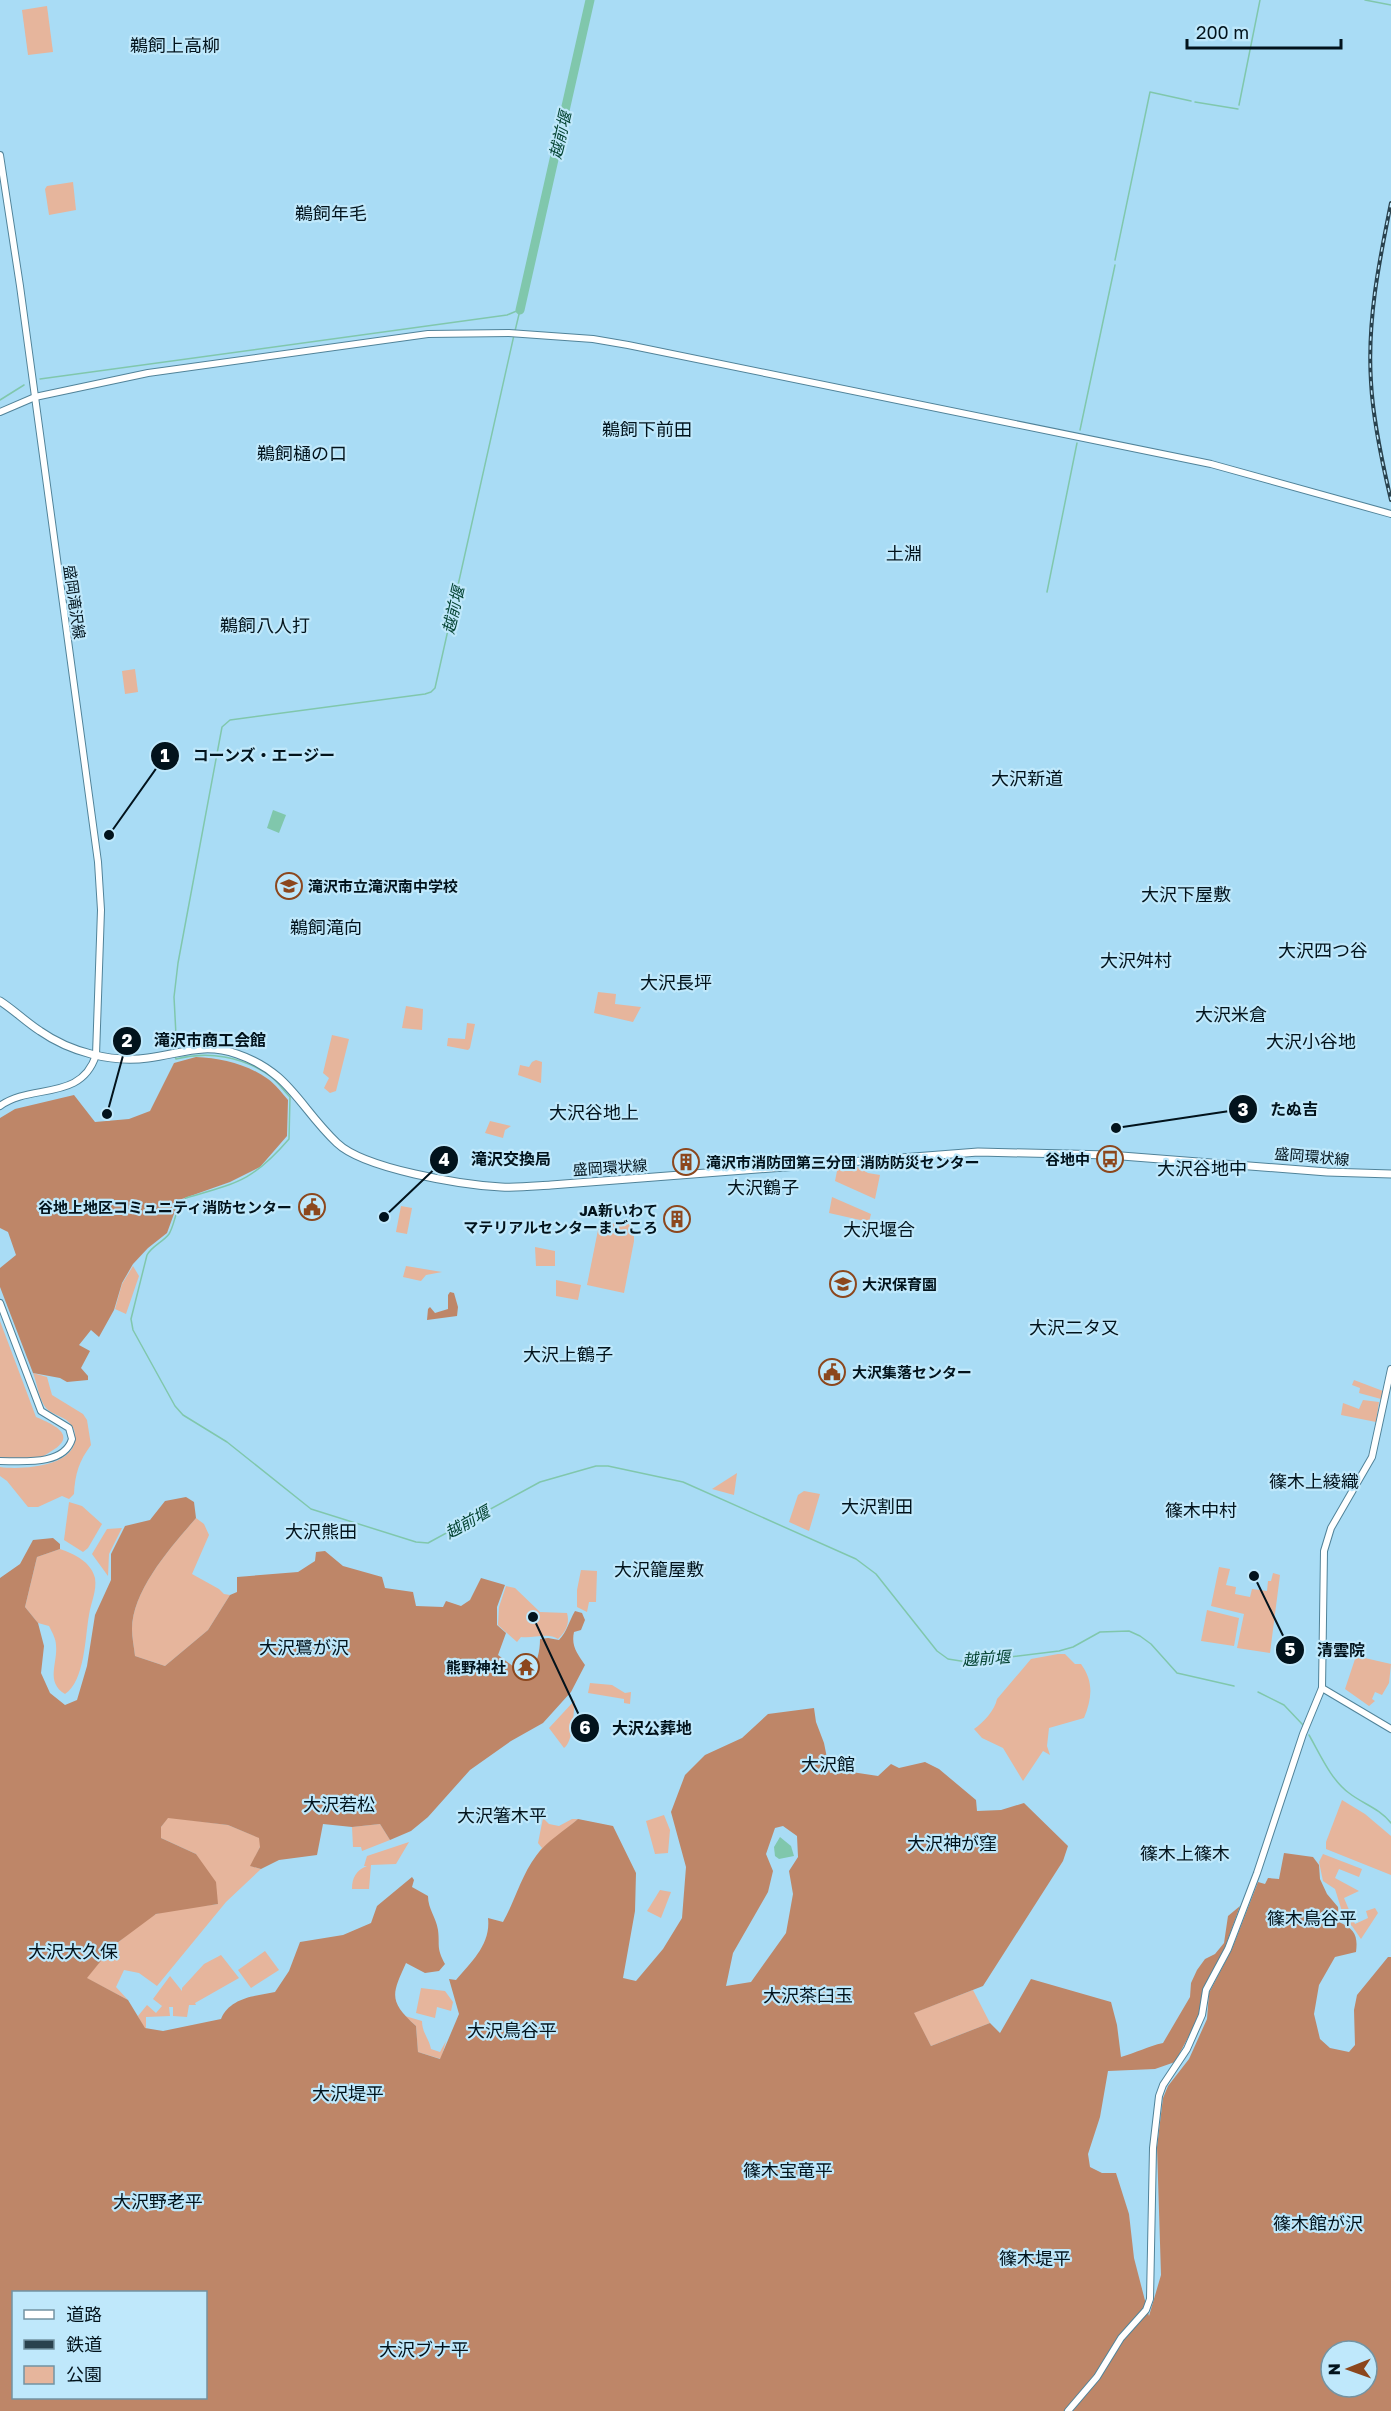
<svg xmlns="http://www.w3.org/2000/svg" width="1391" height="2411" viewBox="0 0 1391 2411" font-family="'Golos Text','Noto Sans JP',sans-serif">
<rect width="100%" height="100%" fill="#a9dcf5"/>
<g fill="#e6b59c">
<path d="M47 6 53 52 28 55 22 10Z"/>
<path d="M73 182 76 210 49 215 45 189 47 186Z"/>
<path d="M135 669 138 692 125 694 122 671Z"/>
<path d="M598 992 616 994 615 1004 641 1007 633 1022 594 1013Z"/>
<path d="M406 1006 423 1009 422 1030 402 1028Z"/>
<path d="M467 1023 475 1024 470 1048 468 1050 447 1046 448 1038 465 1039Z"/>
<path d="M332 1035 349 1039 336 1091 330 1093 324 1088 329 1078 323 1073Z"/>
<path d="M536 1060 542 1062 541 1083 518 1075 520 1065 529 1067 532 1062Z"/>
<path d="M490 1121 511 1126 505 1130 503 1138 485 1133Z"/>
<path d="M854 1165 868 1173 880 1175 875 1199 835 1181 838 1166Z"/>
<path d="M832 1197 871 1214 869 1222 829 1213Z"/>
<path d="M401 1206 412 1208 407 1234 396 1232Z"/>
<path d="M634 1221V1241L624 1293 587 1285 599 1225Z"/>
<path d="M535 1247 555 1251V1266H536Z"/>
<path d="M133 1266 139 1276 126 1314 115 1309 122 1284Z"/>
<path d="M406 1266 442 1272 426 1275 421 1281 403 1277Z"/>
<path d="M556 1280 581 1285 578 1300 556 1296Z"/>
<path d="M0 1321 36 1417C55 1425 79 1436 50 1452 45 1455 39 1460 33 1460 23 1461 11 1459 0 1459Z"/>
<path d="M33 1373 47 1377 52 1395 83 1414 87 1420 91 1445C79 1461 75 1474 74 1494L69 1499 62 1496 38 1507H28L7 1481 0 1476V1467C20 1470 74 1467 75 1439 75 1434 75 1430 72 1426 66 1416 53 1416 46 1408 39 1400 37 1383 33 1373Z"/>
<path d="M1354 1380 1383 1391 1381 1399 1359 1393 1360 1388 1352 1385Z"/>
<path d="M1363 1400 1379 1402 1376 1422 1341 1415 1343 1403 1359 1409Z"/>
<path d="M737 1473 734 1495 712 1489Z"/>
<path d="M804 1491 820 1494 809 1531 789 1522 798 1495Z"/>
<path d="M69 1502 82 1506 102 1524 88 1548 83 1552 64 1540Z"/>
<path d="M196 1518 204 1524 209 1535 192 1574 219 1589 224 1594 230 1595 208 1630 165 1666 135 1656C134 1647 132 1638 132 1629 132 1590 172 1546 196 1518Z"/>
<path d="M122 1528 109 1554 108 1576 92 1554 107 1529Z"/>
<path d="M60 1549C75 1554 91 1562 95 1578 97 1591 91 1602 89 1615 85 1637 85 1681 65 1694 45 1682 58 1663 56 1645 56 1639 52 1632 49 1626L38 1623 25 1607 37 1557Z"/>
<path d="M1219 1567 1230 1569 1226 1585 1236 1587 1235 1594 1250 1597 1252 1589 1267 1591 1268 1581H1271L1273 1573 1280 1575 1270 1653 1237 1648 1244 1614 1211 1606Z"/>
<path d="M581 1570 597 1571 596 1602H589L587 1612 577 1607V1590Z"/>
<path d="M506 1586 515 1588 540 1612 567 1613C570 1623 566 1632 558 1639 548 1632 533 1639 521 1637L517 1642 498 1625 499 1607Z"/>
<path d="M1207 1610 1239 1618 1234 1646 1201 1641Z"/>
<path d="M1058 1654H1065L1075 1664H1081C1094 1682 1092 1698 1084 1718L1049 1728 1047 1746 1050 1755 1043 1751 1023 1781 1003 1748 982 1738 974 1729C983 1723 995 1710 997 1699L1031 1659Z"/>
<path d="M1356 1656 1391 1664 1389 1683 1382 1695 1375 1692 1372 1699 1375 1701 1369 1706 1345 1689Z"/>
<path d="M590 1683 612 1685 625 1693 631 1692 630 1704 624 1703V1699L588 1693Z"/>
<path d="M575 1700C573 1712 574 1741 564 1748L549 1728Z"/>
<path d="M1342 1800 1365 1814 1391 1836V1875L1326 1849V1842Z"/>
<path d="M664 1815 670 1830 668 1853 655 1854 646 1821Z"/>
<path d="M168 1817 228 1825 260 1838V1847L251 1866 261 1869 226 1902 157 1986 139 1973 124 1970 116 1987 128 2000 86 1978C105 1954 128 1930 154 1915 166 1909 203 1906 218 1904L196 1854 161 1838V1827Z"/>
<path d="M543 1818 549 1824 559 1826 572 1819H578L536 1856 542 1848 538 1843Z"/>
<path d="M380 1824 390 1840 362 1851 361 1847H353L352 1827Z"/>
<path d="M409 1842 396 1864 371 1865 369 1889H352C352 1878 356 1870 367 1866H364L367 1856Z"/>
<path d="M1323 1854 1362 1869 1359 1877 1339 1869 1335 1878 1359 1891 1344 1898 1355 1924 1368 1918 1366 1911 1375 1908 1378 1913 1361 1939 1352 1926 1345 1921 1335 1889 1323 1881 1319 1862Z"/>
<path d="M660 1890 671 1892 661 1918 647 1911Z"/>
<path d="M265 1951 279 1970 251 1988 238 1970Z"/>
<path d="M221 1955 239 1978 195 2003 196 2005H189L187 2017 173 2016V2007H169L170 2016 146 2017V2028H144L138 2016 147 2005 156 2013 162 2006 153 1999 170 1976 182 1991V1988L204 1964Z"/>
<path d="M421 1988 445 1991 453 2002 451 2011 437 2007 435 2018 416 2013Z"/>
<path d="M973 1990 990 2023 931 2046 913 2013Z"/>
<path d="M405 2016 422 2021C422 2033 429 2038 431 2049L440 2052 446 2041 441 2059 418 2052 416 2026Z"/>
</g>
<g fill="#be8668" fill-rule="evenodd">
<path d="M196 1057C221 1058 247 1064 268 1079 275 1084 282 1093 288 1100L287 1136 260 1167 230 1182 179 1200 167 1233 148 1248 133 1264 122 1283 114 1310 99 1337 91 1330 79 1345 90 1351 81 1368 88 1376V1380L67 1382 60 1378 33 1373 0 1287V1268L16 1255 8 1232 0 1228V1118L15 1109 74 1095 95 1122 129 1119 150 1111 174 1063Z"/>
<path d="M450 1292 454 1293 458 1307 457 1316 427 1320 428 1309 430 1307 435 1313 448 1309V1295Z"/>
<path d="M186 1497 194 1502 196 1518C172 1546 132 1590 132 1629 132 1638 134 1647 135 1656L165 1666 208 1630 230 1595 237 1592V1577L298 1572 315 1561 316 1552 325 1551 343 1566 382 1577 385 1588 413 1592 416 1606 443 1607 446 1601 461 1606 470 1600 481 1578 505 1585 497 1607V1625L506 1633 498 1655 525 1675 531 1673C537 1662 540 1652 540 1639L548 1638 559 1640C567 1632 569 1621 575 1611L582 1613 585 1620 581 1630 574 1632C571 1646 577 1653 585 1665L571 1692 543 1723 511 1741 470 1770 428 1817 411 1831 390 1840 380 1824 352 1827 323 1824 317 1855 279 1860 261 1869 250 1866 260 1847 259 1838 228 1825 168 1818 161 1827V1838L196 1854 216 1882 218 1904 156 1914 113 1946 87 1978 128 2000 145 2028 163 2031 221 2019C230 1998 254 1996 275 1992L289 1971 300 1942 343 1935 371 1923 377 1906 412 1877 414 1880 412 1887 428 1896C428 1909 436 1917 438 1930 440 1946 436 1947 445 1964L439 1971 425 1973 406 1963C392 1994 388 2001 416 2026L418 2052 440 2059 459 2014 449 1979 456 1980C472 1961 491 1944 488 1918L503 1922C515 1901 521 1876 536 1856 547 1841 564 1831 578 1819L613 1826 636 1873 635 1911 623 1978 636 1981 663 1949 682 1918 686 1867 671 1812 685 1775 705 1755 742 1738 768 1714 814 1708 816 1722 824 1743 830 1773 845 1771 878 1776 891 1764 899 1768 925 1762 939 1769 976 1800 977 1811 1001 1810 1024 1803 1068 1846 1063 1861 983 1986 914 2013 931 2046 990 2023 1000 2033 1031 1979 1111 2002 1117 2025 1121 2057C1136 2053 1148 2046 1163 2043L1190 1997 1191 1983 1197 1970 1205 1959 1215 1954 1224 1943 1228 1916 1240 1906 1200 2015 1175 2062 1155 2069 1108 2071 1100 2117 1088 2154 1090 2167 1102 2173H1116L1129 2214 1134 2258 1149 2316 1161 2275 1157 2147 1163 2098 1168 2086 1189 2059 1207 2019 1209 1993 1232 1949 1258 1882 1265 1884 1268 1878 1279 1879 1284 1853 1313 1857 1319 1865 1320 1879 1327 1894 1338 1907 1339 1922C1355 1929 1358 1936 1356 1952L1335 1957 1319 1985 1314 2014 1320 2039 1330 2048 1349 2052 1355 2045 1354 2010 1357 1995 1388 1957H1391V2411H0V1578L20 1564 33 1540 53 1538 60 1544V1549L37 1557 25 1607 38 1623 44 1646 41 1673 50 1693 65 1705 77 1700 87 1666 95 1615 111 1580V1554L125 1526 150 1520 165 1501ZM783 1826 797 1836 798 1857 789 1871 793 1894 786 1933 751 1982 726 1986 733 1953 768 1892 773 1871 766 1854 775 1828ZM14 2292H206V2398H14ZM1331 2351H1367V2387H1331Z"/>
</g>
<g fill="#80c7ac">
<path d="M273 810 286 815 279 833 267 828Z"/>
<path d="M780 1837 791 1846 794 1856 779 1859 775 1856 774 1847Z"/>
</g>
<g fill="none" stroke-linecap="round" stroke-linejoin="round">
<g stroke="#80c7ac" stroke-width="1.5">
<path d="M1365 0 1391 5"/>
<path d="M1195 102 1238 109"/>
<path d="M1239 105 1260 0"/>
<path d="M1115 260 1150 92 1191 101"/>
<path d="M515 331 520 310"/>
<path d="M40 379 507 315 519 310"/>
<path d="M0 400 24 385"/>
<path d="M1080 430 1115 265"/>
<path d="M1047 592 1077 443"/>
<path d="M173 1049 176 1035 174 997 178 963 222 727 230 720 425 694 431 692 435 688 514 335"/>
<path d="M175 1056 176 1059C208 1051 242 1056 270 1076 277 1081 283 1090 290 1097L289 1139C253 1181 237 1183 186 1198 175 1206 176 1222 169 1234 163 1242 152 1246 147 1255L131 1319 133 1330 175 1406 183 1415 227 1442 311 1509 416 1542 428 1543 540 1482 596 1466H608L683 1482 856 1559 876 1574 937 1651 948 1659 967 1662 1059 1651 1073 1647 1100 1632 1129 1631 1140 1636 1151 1644 1177 1673 1234 1686"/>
<path d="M1258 1692 1284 1705 1303 1725"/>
<path d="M1309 1735C1320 1754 1331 1780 1349 1793 1363 1804 1379 1808 1391 1823"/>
</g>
<path stroke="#80c7ac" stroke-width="9" d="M520 310 590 0"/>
<defs>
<g id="secondary">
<path d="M0 155 20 286 98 862 101 910 96 1055C81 1102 31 1083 0 1106"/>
<path d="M0 412 35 397 148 373 428 334 509 333 593 339 628 345 1211 464 1391 514"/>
<path d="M0 1303 41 1411 69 1428 72 1439C64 1466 22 1461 0 1461"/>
<path d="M1322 1688 1391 1729"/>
<path d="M1068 2411 1097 2377 1121 2338 1146 2310 1150 2299 1153 2148 1159 2096 1163 2085 1187 2049 1202 2015 1206 1990 1228 1949 1257 1873 1303 1734 1322 1688 1324 1551 1331 1528 1372 1457 1391 1369"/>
</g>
<path id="primary" d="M0 1001C14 1010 26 1022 40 1031 70 1052 112 1063 148 1058 181 1054 203 1042 237 1054 290 1072 299 1107 337 1143 364 1169 463 1185 501 1187 518 1188 535 1186 551 1185L978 1152 1109 1155 1327 1172 1391 1174"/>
</defs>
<use href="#secondary" stroke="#518399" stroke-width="8"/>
<use href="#primary" stroke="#518399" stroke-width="9"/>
<use href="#secondary" stroke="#fff" stroke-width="6"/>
<use href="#primary" stroke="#fff" stroke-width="7"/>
<defs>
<path id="rail" d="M1391 203C1379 262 1367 321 1371 382 1373 421 1382 462 1391 500"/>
</defs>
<use href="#rail" stroke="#29424e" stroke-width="4"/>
<use href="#rail" stroke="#bfe8fb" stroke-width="1.5" stroke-dasharray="4.5" stroke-linecap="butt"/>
</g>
<defs>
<symbol id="school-ring" viewBox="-11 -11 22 22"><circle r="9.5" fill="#bfe8fb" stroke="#8c471d" stroke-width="1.5"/><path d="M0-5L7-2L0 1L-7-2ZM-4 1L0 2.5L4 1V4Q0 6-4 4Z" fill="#8c471d"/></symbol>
<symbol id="bus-ring" viewBox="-11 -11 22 22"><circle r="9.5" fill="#bfe8fb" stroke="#8c471d" stroke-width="1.5"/><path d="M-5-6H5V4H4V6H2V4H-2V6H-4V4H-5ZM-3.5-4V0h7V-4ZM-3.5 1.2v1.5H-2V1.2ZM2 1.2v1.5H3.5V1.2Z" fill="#8c471d"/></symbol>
<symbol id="building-ring" viewBox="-11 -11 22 22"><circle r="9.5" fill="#bfe8fb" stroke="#8c471d" stroke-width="1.5"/><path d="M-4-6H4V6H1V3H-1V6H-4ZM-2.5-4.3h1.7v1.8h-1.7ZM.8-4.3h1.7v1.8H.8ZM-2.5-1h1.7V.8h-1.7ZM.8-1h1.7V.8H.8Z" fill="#8c471d"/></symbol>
<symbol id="civic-ring" viewBox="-11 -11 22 22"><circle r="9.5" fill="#bfe8fb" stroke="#8c471d" stroke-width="1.5"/><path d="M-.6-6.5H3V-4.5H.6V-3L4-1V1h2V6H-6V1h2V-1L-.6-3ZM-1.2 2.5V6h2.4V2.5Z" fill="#8c471d"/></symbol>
<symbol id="temple-ring" viewBox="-11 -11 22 22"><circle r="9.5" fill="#bfe8fb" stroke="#8c471d" stroke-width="1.5"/><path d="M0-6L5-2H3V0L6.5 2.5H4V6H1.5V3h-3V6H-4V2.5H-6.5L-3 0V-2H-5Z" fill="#8c471d"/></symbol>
</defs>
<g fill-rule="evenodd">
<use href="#school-ring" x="274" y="871" width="30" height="30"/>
<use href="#bus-ring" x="1095" y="1144" width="30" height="30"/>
<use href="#building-ring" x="671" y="1147" width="30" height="30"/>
<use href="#civic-ring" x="297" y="1192" width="30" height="30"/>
<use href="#building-ring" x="662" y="1204" width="30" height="30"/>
<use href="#school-ring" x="828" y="1269" width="30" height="30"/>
<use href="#civic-ring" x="817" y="1357" width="30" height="30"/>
<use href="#temple-ring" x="511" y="1652" width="30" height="30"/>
</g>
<g text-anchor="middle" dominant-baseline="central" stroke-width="4.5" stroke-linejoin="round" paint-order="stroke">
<g font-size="15" fill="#02131c" stroke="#bfe8fb">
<text transform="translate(75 602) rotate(82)">盛岡滝沢線</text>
<text transform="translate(1312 1156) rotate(5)">盛岡環状線</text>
<text transform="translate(610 1167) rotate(-4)">盛岡環状線</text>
</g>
<g font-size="15" font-weight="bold" fill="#02131c" stroke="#bfe8fb" text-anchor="start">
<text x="308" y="886">滝沢市立滝沢南中学校</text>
<text x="1090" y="1159" text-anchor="end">谷地中</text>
<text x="706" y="1162">滝沢市消防団第三分団 消防防災センター</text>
<text x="292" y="1207" text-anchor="end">谷地上地区コミュニティ消防センター</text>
<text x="658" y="1210" text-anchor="end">JA新いわて<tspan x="658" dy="17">マテリアルセンターまごころ</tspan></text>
<text x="862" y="1284">大沢保育園</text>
<text x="852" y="1372">大沢集落センター</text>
<text x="506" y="1667" text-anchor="end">熊野神社</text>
</g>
<g font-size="16" font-style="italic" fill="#054433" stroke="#bfe8fb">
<text transform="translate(560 135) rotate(-77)">越前堰</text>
<text transform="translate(453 610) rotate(-77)">越前堰</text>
<text transform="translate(467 1522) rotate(-29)">越前堰</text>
<text transform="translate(986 1658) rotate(-4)">越前堰</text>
</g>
<g font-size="18" fill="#02131c" stroke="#bfe8fb">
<text x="175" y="45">鵜飼上高柳</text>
<text x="331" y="213">鵜飼年毛</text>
<text x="647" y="429">鵜飼下前田</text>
<text x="302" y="453">鵜飼樋の口</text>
<text x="904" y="553">土淵</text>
<text x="265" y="625">鵜飼八人打</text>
<text x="1027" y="778">大沢新道</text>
<text x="1186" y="894">大沢下屋敷</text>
<text x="326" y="927">鵜飼滝向</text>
<text x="1323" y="950">大沢四つ谷</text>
<text x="1136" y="960">大沢舛村</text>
<text x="676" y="982">大沢長坪</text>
<text x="1231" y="1014">大沢米倉</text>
<text x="1311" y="1041">大沢小谷地</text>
<text x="594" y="1112">大沢谷地上</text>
<text x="1202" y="1168">大沢谷地中</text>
<text x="763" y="1187">大沢鶴子</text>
<text x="879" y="1229">大沢堰合</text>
<text x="1074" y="1327">大沢二タ又</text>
<text x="568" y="1354">大沢上鶴子</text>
<text x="1314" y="1481">篠木上綾織</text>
<text x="877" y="1506">大沢割田</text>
<text x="1201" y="1510">篠木中村</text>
<text x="321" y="1531">大沢熊田</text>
<text x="659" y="1569">大沢籠屋敷</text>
<text x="304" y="1647">大沢鷺が沢</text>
<text x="828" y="1764">大沢館</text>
<text x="339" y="1804">大沢若松</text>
<text x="502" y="1815">大沢箸木平</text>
<text x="952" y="1843">大沢神が窪</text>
<text x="1185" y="1853">篠木上篠木</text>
<text x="1312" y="1918">篠木鳥谷平</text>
<text x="73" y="1951">大沢大久保</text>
<text x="808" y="1995">大沢茶臼玉</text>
<text x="512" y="2030">大沢鳥谷平</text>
<text x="348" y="2093">大沢堤平</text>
<text x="788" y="2170">篠木宝竜平</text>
<text x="158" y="2201">大沢野老平</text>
<text x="1318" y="2223">篠木館が沢</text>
<text x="1035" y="2258">篠木堤平</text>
<text x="424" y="2349">大沢ブナ平</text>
</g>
</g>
<path fill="none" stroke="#02131c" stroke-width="2" d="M109 835L165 756M107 1114L127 1041M1116 1128L1243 1109M384 1217L444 1160M1254 1576L1290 1650M533 1617L585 1728"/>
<g fill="#02131c" stroke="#bfe8fb" stroke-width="2">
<circle cx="109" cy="835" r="6"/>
<circle cx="107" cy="1114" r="6"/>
<circle cx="1116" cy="1128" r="6"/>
<circle cx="384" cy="1217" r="6"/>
<circle cx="1254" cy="1576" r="6"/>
<circle cx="533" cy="1617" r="6"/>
<circle cx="165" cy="756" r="15"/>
<circle cx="127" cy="1041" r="15"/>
<circle cx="1243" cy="1109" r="15"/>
<circle cx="444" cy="1160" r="15"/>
<circle cx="1290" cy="1650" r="15"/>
<circle cx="585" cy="1728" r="15"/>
</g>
<g font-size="18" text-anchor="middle" font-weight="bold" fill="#fff">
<text x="165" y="762">1</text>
<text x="127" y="1047">2</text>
<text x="1243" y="1116">3</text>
<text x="444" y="1166">4</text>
<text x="1290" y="1656">5</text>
<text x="585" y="1734">6</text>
</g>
<g font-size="16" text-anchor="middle" font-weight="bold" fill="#02131c" stroke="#bfe8fb" stroke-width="4.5" stroke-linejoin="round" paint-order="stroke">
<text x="264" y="761">コーンズ・エージー</text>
<text x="210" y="1046">滝沢市商工会館</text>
<text x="1294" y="1115">たぬ吉</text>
<text x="511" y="1165">滝沢交換局</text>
<text x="1341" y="1656">清雲院</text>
<text x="652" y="1734">大沢公葬地</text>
</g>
<rect x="12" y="2291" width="195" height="108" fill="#bfe8fb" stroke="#7393a2" stroke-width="1.5"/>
<rect x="24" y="2310" width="30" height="9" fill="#ffffff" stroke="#7393a2" stroke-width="1.5"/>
<text x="66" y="2321" font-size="18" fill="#02131c">道路</text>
<rect x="24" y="2340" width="30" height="9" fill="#29424e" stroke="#7393a2" stroke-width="1.5"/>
<text x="66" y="2351" font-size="18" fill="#02131c">鉄道</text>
<rect x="24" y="2366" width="30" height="18" fill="#e6b59c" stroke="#7393a2" stroke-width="1.5"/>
<text x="66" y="2381" font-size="18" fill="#02131c">公園</text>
<g transform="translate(1349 2369) rotate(269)"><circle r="28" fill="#bfe8fb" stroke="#7393a2" stroke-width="1.5"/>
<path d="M0-4.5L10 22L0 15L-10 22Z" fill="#8c471d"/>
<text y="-9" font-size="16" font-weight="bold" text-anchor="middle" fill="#02131c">N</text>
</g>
<path d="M1187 39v9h154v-9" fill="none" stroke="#02131c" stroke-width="3"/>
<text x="1196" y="39" font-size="18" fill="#02131c" stroke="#bfe8fb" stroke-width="4.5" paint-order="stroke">200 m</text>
</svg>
